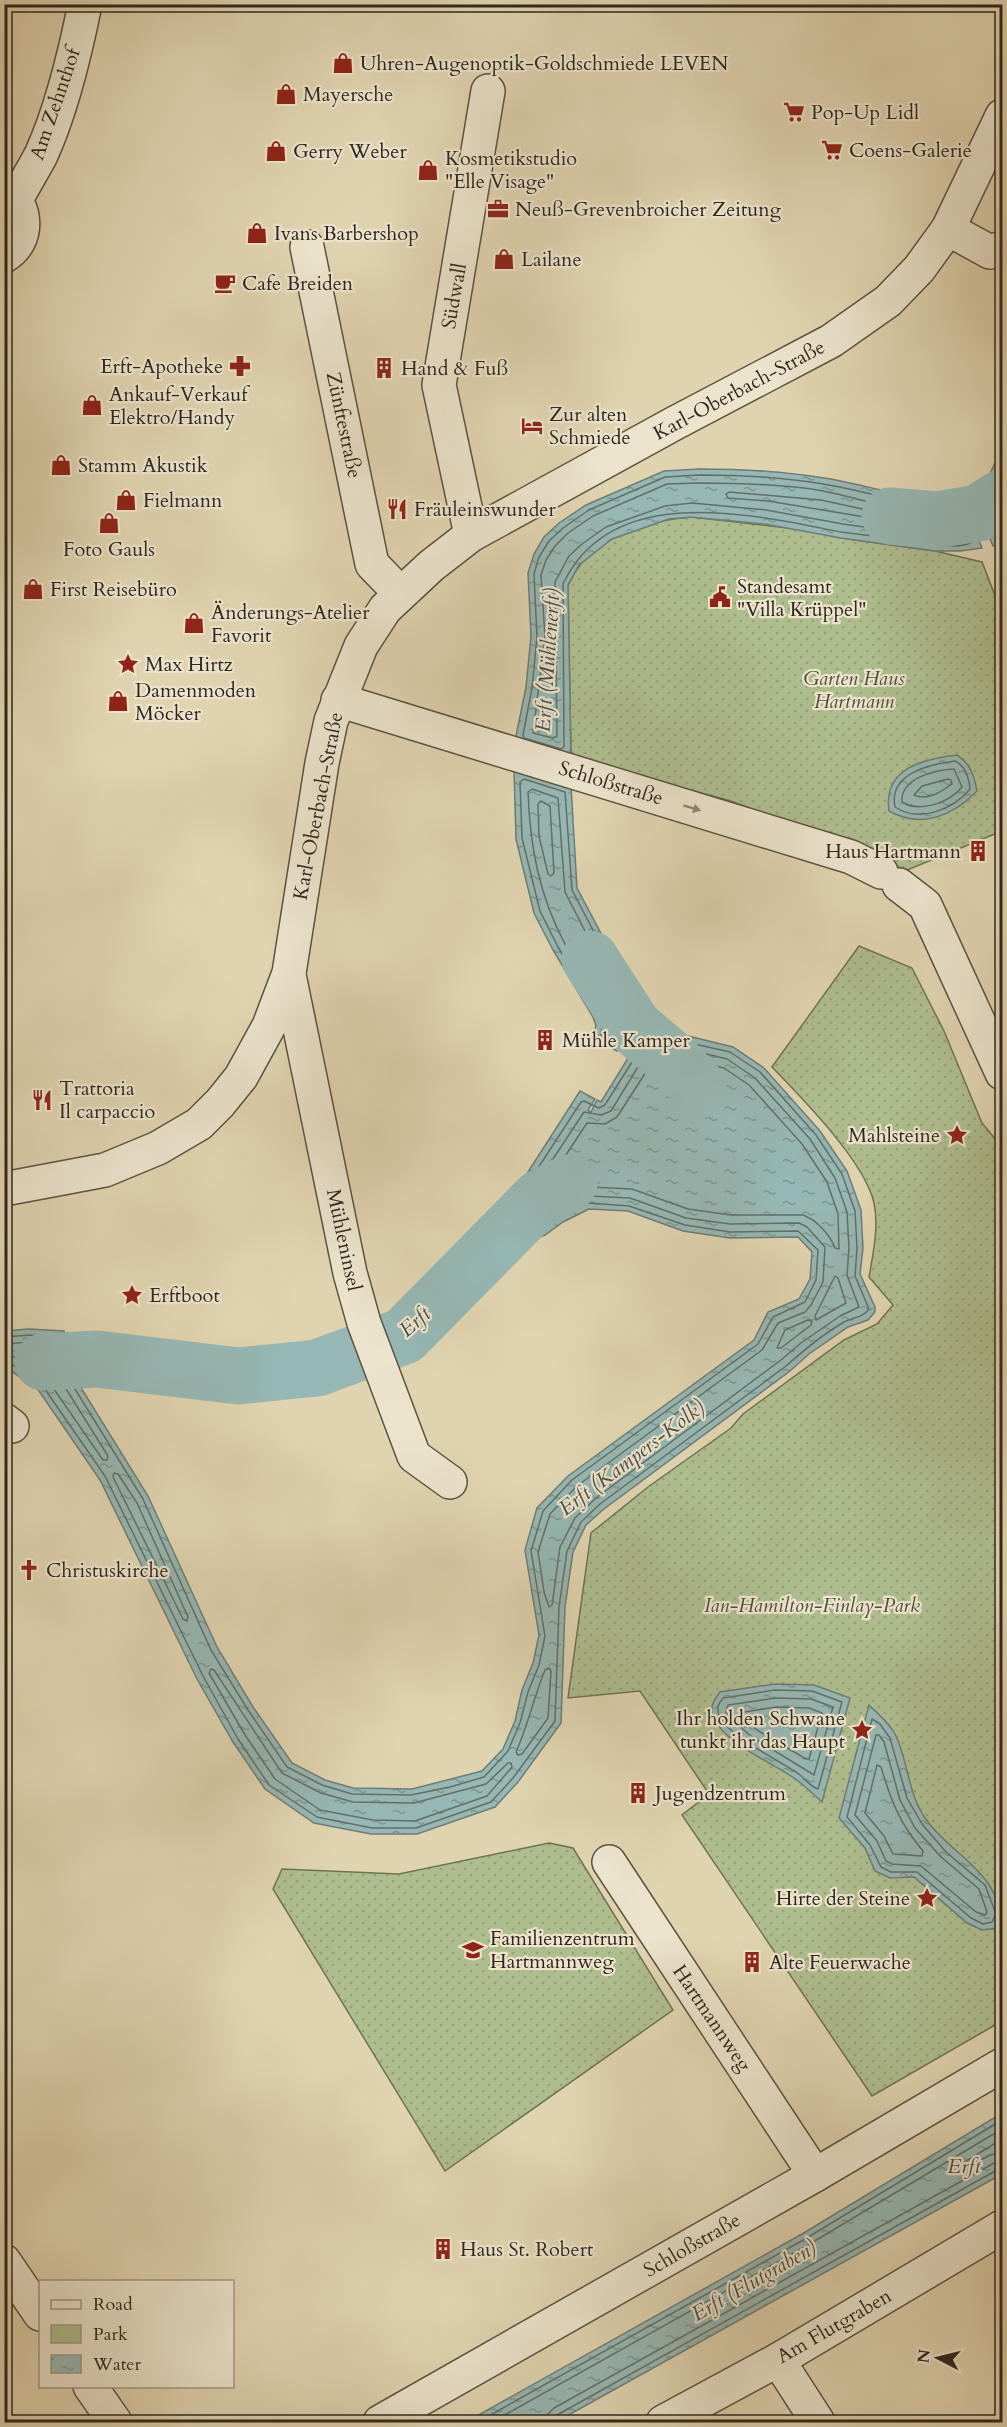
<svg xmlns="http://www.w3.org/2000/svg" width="1007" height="2427" viewBox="0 0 1007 2427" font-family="Cardo,serif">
<defs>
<pattern id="green-dots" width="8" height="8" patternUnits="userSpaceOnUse" patternTransform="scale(1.5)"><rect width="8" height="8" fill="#aebd8e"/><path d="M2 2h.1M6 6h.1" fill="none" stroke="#96a27a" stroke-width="1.8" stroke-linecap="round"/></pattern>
<pattern id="water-ripples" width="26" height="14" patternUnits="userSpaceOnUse" patternTransform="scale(1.5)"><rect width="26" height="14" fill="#96b7b3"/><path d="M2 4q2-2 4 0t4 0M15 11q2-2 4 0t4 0" fill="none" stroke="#7b9591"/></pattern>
</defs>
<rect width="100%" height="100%" fill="#e0d4b0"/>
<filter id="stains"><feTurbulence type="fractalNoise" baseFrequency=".00333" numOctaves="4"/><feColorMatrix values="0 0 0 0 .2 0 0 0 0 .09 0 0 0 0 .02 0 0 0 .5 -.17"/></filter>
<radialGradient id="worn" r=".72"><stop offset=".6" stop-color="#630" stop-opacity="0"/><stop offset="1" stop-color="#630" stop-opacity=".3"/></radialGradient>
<g fill="url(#green-dots)" stroke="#6e7256" stroke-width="1.5">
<path d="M691 517 805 530 841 538 935 551 982 562 1002 614V831L905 871 889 861 731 801 571 758 568 585C572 579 575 571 580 565 606 533 653 520 691 517Z"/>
<path d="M859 946 912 968 944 1031 982 1123 1002 1147V2021L872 2096 682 1815 709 1794 640 1691 568 1698 591 1533 648 1487 731 1428 743 1414 844 1340 877 1324 893 1305 869 1277C873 1254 879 1227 874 1203 865 1162 802 1098 772 1067Z"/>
<path d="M549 1843 573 1848 673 2010 445 2171 273 1889 282 1869 399 1874Z"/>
</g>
<g fill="url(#water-ripples)" stroke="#6d7d77" stroke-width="1.5">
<path d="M1002 447V542L993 546 970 490 989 476Z"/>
<path d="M699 469C740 469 782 471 824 478 870 485 913 503 960 496L982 548 961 551H935L841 538 765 524 691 517 669 519 612 539 579 565 568 585 571 758 515 741 526 687 531 636 528 573 534 554 544 537 559 523 586 505 664 471Z"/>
<path d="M957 755C971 764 974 776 977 791 953 816 921 829 889 811 883 768 923 759 957 755Z"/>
<path d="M514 770 571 786 577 888 621 971 645 1005 620 1041 623 1044 617 1051 592 1037 596 1026 593 1017 553 950 534 913 516 839Z"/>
<path d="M657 1011 684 1035 733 1047 764 1068 820 1131 847 1171 861 1210 863 1248 860 1274 875 1307V1312L868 1320 848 1327 809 1354 790 1371 604 1509 586 1525 573 1552 565 1607 561 1723 518 1782 495 1807 417 1834H371L314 1823 265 1789 233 1742 197 1679 100 1480 37 1388 5 1367V1331L29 1329 64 1331 75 1378 148 1496 217 1647 253 1707 292 1763 325 1780 353 1788 412 1789 482 1771 503 1749 515 1721 522 1690 533 1663 539 1635 525 1550 537 1508 568 1476 754 1340 768 1312 799 1299 810 1279 812 1252 798 1237 730 1238 683 1231 628 1211 589 1209 563 1222 545 1235 524 1243 510 1235 503 1211 580 1091 595 1099 588 1110 591 1112 597 1100 601 1102Z"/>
<path d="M775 1684 814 1685 850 1698 822 1802C814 1795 806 1787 798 1781 773 1762 727 1746 713 1717 709 1708 714 1700 720 1692Z"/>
<path d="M869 1705C878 1714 890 1723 896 1736 909 1764 908 1797 928 1822 954 1857 1007 1877 998 1928L982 1930 967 1923 914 1877 890 1878 875 1871 865 1848 839 1818Z"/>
<path d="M1002 2113V2174L556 2422H466L802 2234Z"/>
</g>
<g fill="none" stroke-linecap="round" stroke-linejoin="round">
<g stroke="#626f68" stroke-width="1.5">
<path d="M1002 463 994 480 979 494 996 536 1002 537"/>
<path d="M699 475C740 475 783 477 823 484 868 491 910 508 955 503L972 542C958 551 922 542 905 540 884 537 862 535 841 532 753 515 612 480 563 584L564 747 561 749 524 738 523 735 532 688 537 637 534 574 539 557 549 541 563 528 589 510 665 477Z"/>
<path d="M699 483C740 483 783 484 823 491 865 499 908 517 950 511L961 535 959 537H936L843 524 766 510 692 503 665 506 606 527 582 544 569 556 555 582 557 736 553 738 533 733 545 637 541 575 546 560 555 546 568 533 593 516 667 484Z"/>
<path d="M729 492 821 500 890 515 893 519 889 521 768 501 728 498 726 494Z"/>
<path d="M924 520 945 521 948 526 945 528 924 526 921 523Z"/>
<path d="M955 761C965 766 969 778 970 789 953 810 919 823 895 807 888 773 931 764 955 761Z"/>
<path d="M954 769 962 787C949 803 920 813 902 802 900 778 935 770 954 769Z"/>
<path d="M524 779 565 792 572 890 616 974 637 1005 613 1041 601 1035 602 1025 598 1015 558 947 540 911 522 838 520 782Z"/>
<path d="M948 779 951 780 952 784C941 792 927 801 914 795L922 786Z"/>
<path d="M532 789 558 798 565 892 609 978 628 1005 614 1026 610 1025C602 996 579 970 565 944 539 895 530 847 528 792Z"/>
<path d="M541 801 550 806 554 873 551 876 548 874 539 836 538 804Z"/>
<path d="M661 1033 678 1047 727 1059 755 1078 810 1139 835 1178 847 1212 849 1248 847 1275 859 1307 840 1316 801 1343 781 1360 596 1498 575 1518 560 1547 552 1605 549 1607 544 1592 538 1552 550 1514 577 1486 762 1350 778 1323 805 1312 811 1305 823 1282 825 1247 807 1227 799 1223 730 1224 686 1218 630 1198 589 1196 558 1210 538 1223 526 1228 521 1225 518 1212 584 1112 601 1115 611 1111 658 1034Z"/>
<path d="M662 1047 678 1057 724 1068 749 1085 802 1144 827 1182 838 1214 839 1249 835 1248C830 1235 817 1220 803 1215H731L688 1209 632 1189 589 1187 580 1189 553 1202 534 1216 530 1215 529 1211 587 1123 605 1124 617 1117Z"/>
<path d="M835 1276 838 1278 846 1303 816 1320 815 1316Z"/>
<path d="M808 1320 812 1321 811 1325 781 1348H777L785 1330Z"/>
<path d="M4 1337 30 1335 59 1338 70 1381 143 1499 211 1650 248 1710 287 1767 322 1785 352 1794 411 1795 450 1787 484 1777 508 1751 520 1723 528 1692 539 1665 545 1636 531 1551 543 1511 572 1480 758 1344 773 1317 805 1302 816 1280 818 1250 798 1231 730 1232 685 1225 629 1206 589 1203 561 1216 542 1230 526 1236 515 1230 510 1211 581 1102 584 1101 599 1108 605 1105 657 1022H660L681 1041 730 1052 760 1072 816 1135 842 1174 855 1211 857 1248 855 1276 869 1309C863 1318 853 1317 844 1322 823 1334 804 1350 786 1366L600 1504 581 1522 567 1551 559 1607 555 1721 513 1778 491 1802 416 1828H372L317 1817 269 1785 238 1739 203 1676 105 1476 42 1385 10 1363H4"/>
<path d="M4 1344 30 1342 53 1345 63 1384 108 1456 107 1460H103L47 1379 14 1357 4 1355"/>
<path d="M114 1473 118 1474 137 1503 188 1617 187 1621 183 1619 113 1477Z"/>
<path d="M549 1668 551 1671 548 1718 522 1754 518 1755 516 1752C528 1725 534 1697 545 1670Z"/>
<path d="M211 1669 214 1670 282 1773 321 1793 353 1802 414 1803 486 1784 508 1763H511L512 1767 487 1796 415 1821 373 1820 320 1810 275 1779 245 1735 209 1673Z"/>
<path d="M775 1690 812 1691 842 1702 818 1789C811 1787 806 1780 800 1775 781 1761 727 1736 719 1715 716 1708 719 1703 723 1698Z"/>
<path d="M776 1698 811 1699 833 1707 814 1775 752 1737 730 1718 726 1712 728 1705Z"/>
<path d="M776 1707 809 1708 822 1713 809 1759H806L757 1730 741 1715 744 1712Z"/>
<path d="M872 1719 880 1724 890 1738 907 1798 922 1824 946 1852 985 1885 996 1914 992 1922 983 1924 971 1918 917 1872H891L881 1867 870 1845 847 1817Z"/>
<path d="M876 1735H879L884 1742 900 1800 915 1828 941 1857 979 1889 987 1912 985 1915 976 1912 921 1866 892 1864 886 1861 877 1841 855 1815Z"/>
<path d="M877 1765 881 1767C891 1801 900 1824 923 1851L922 1856 893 1854 884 1836 865 1813Z"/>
<path d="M1002 2139 960 2165 958 2169 962 2170 990 2155 1002 2153"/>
<path d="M478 2422 805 2239 1002 2120"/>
<path d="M492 2422 808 2245 1002 2129"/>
<path d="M546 2422 548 2414 554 2408 994 2163 1002 2162"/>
<path d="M554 2422 557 2415 997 2170 1002 2169"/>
</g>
<g stroke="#96b7b3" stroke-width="57">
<path d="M890 516 936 520 978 513 1002 498"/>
<path d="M590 959 634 1027 674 1061 698 1087"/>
<path d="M43 1362 97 1359 238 1376 317 1368 404 1336 540 1198 569 1183"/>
</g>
<defs>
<g id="minor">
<path d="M4 189C28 205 30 241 4 256"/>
<path d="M16 199C24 185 33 170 41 155 62 109 75 54 85 4"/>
<path d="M948 229 990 252 1002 248"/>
<path d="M307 247 372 564 400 593"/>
<path d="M471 535 439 385 488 91"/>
<path d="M338 700 851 857 881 872"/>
<path d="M899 885 925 905 1002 1073"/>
<path d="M289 975 350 1273 364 1323 414 1456 450 1482"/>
<path d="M4 1189 105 1170 158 1148 199 1124 220 1103 241 1077 269 1026 289 973 322 763 331 721 361 646 385 609 431 566 471 535 675 423 831 341 888 301 919 269 948 229 1002 116"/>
<path d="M4 1420 12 1426"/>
<path d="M609 1862 815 2175"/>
<path d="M4 2261 40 2314"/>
<path d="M778 2360 818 2422"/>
<path d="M90 2386 115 2422"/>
<path d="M380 2422 815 2175 1002 2065"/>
<path d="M663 2422 778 2360 1002 2227"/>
</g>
</defs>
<use href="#minor" stroke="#5b5242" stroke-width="36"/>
<use href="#minor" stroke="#ebe3cc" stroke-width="33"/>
</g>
<defs><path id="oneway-solid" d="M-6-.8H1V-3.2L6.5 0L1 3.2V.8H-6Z" transform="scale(1.5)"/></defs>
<use fill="#8d8575" href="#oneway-solid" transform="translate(692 808) rotate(17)"/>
<defs>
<symbol id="shop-bare" viewBox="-9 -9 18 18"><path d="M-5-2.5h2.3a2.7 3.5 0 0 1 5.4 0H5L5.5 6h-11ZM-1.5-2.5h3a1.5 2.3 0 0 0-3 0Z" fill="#8f2418" stroke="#ebe3cc" stroke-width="2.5" paint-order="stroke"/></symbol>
<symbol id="supermarket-bare" viewBox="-9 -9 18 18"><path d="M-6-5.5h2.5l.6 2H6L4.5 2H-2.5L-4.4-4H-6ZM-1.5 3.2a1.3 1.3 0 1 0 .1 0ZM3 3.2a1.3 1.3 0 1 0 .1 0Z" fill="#8f2418" stroke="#ebe3cc" stroke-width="2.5" paint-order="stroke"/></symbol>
<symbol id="office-bare" viewBox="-9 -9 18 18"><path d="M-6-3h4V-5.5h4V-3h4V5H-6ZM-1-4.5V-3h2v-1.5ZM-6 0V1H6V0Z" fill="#8f2418" stroke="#ebe3cc" stroke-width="2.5" paint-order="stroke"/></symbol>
<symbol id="cafe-bare" viewBox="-9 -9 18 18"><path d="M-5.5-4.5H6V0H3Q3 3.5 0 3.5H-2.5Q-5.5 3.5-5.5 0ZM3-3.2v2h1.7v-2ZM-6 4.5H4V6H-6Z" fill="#8f2418" stroke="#ebe3cc" stroke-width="2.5" paint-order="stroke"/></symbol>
<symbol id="pharmacy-bare" viewBox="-9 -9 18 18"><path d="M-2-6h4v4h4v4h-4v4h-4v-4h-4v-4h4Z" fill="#8f2418" stroke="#ebe3cc" stroke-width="2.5" paint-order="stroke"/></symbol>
<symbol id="building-bare" viewBox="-9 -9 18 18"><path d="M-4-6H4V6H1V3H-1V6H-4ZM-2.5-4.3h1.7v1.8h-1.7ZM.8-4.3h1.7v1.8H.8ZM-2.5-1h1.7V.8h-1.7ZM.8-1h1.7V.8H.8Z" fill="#8f2418" stroke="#ebe3cc" stroke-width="2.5" paint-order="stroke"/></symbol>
<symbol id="hotel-bare" viewBox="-9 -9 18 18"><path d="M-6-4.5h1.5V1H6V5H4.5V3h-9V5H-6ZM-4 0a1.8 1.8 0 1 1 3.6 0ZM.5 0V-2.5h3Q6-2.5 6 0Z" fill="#8f2418" stroke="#ebe3cc" stroke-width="2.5" paint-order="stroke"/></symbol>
<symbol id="restaurant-bare" viewBox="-9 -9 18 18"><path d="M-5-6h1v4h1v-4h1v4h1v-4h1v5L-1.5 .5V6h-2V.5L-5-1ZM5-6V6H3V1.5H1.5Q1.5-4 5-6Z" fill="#8f2418" stroke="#ebe3cc" stroke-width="2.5" paint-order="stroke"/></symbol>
<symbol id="civic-bare" viewBox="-9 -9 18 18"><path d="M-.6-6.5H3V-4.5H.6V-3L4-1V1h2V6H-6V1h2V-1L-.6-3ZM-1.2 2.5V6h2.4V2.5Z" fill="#8f2418" stroke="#ebe3cc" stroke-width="2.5" paint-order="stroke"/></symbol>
<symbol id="sight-bare" viewBox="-9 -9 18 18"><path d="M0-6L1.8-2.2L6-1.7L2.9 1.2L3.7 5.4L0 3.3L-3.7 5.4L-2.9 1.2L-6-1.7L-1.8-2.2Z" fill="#8f2418" stroke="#ebe3cc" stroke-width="2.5" paint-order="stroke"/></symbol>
<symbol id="church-bare" viewBox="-9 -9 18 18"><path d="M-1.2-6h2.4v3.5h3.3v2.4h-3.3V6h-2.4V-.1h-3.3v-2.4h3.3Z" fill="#8f2418" stroke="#ebe3cc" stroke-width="2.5" paint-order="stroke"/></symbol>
<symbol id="school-bare" viewBox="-9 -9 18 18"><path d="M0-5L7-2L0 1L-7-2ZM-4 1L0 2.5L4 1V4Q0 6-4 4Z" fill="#8f2418" stroke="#ebe3cc" stroke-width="2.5" paint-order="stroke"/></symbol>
</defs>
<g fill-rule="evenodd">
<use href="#shop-bare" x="328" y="48" width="30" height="30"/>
<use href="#shop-bare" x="271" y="79" width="30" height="30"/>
<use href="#supermarket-bare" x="779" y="97" width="30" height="30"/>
<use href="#supermarket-bare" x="817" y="135" width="30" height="30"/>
<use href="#shop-bare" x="261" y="136" width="30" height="30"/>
<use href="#shop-bare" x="413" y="155" width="30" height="30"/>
<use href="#office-bare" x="483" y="194" width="30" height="30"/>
<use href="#shop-bare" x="242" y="218" width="30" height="30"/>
<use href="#shop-bare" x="489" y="244" width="30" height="30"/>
<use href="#cafe-bare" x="210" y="268" width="30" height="30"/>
<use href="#pharmacy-bare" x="225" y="351" width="30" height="30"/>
<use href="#building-bare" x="369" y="353" width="30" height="30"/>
<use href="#shop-bare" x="77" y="390" width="30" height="30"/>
<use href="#hotel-bare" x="517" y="411" width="30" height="30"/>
<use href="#shop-bare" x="46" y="450" width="30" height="30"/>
<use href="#shop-bare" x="111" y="485" width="30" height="30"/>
<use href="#restaurant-bare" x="382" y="494" width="30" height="30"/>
<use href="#shop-bare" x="94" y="508" width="30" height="30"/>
<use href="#shop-bare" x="18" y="574" width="30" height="30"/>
<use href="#civic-bare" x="705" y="582" width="30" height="30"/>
<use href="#shop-bare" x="179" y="608" width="30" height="30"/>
<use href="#sight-bare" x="113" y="649" width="30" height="30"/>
<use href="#shop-bare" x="103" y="686" width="30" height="30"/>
<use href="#building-bare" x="963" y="836" width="30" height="30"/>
<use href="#building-bare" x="530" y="1025" width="30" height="30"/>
<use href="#restaurant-bare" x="27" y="1085" width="30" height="30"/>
<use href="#sight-bare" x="942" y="1120" width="30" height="30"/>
<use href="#sight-bare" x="117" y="1280" width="30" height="30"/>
<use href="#church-bare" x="14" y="1555" width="30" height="30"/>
<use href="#sight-bare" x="847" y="1715" width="30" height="30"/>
<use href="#building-bare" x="623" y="1778" width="30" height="30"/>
<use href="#sight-bare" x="912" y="1883" width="30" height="30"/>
<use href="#school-bare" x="458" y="1935" width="30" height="30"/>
<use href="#building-bare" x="737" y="1947" width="30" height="30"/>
<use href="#building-bare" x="428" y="2234" width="30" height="30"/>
</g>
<g text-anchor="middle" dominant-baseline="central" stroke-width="4.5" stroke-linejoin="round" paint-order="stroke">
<g font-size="20" fill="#2f271e" stroke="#ebe3cc" text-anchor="start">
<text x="360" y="63">Uhren-Augenoptik-Goldschmiede LEVEN</text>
<text x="303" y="94">Mayersche</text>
<text x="811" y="112">Pop-Up Lidl</text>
<text x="849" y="150">Coens-Galerie</text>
<text x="293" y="151">Gerry Weber</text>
<text x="445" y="158">Kosmetikstudio<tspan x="445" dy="23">"Elle Visage"</tspan></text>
<text x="515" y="209">Neuß-Grevenbroicher Zeitung</text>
<text x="274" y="233">Ivans Barbershop</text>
<text x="521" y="259">Lailane</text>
<text x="242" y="283">Cafe Breiden</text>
<text x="223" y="366" text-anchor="end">Erft-Apotheke</text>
<text x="401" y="368">Hand &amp; Fuß</text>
<text x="109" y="394">Ankauf-Verkauf<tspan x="109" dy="23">Elektro/Handy</tspan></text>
<text x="549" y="414">Zur alten<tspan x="549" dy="23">Schmiede</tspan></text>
<text x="78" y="465">Stamm Akustik</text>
<text x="143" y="500">Fielmann</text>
<text x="414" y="509">Fräuleinswunder</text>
<text x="109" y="549" text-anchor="middle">Foto Gauls</text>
<text x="737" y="586">Standesamt<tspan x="737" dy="23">"Villa Krüppel"</tspan></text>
<text x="50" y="589">First Reisebüro</text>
<text x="211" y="612">Änderungs-Atelier<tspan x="211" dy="23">Favorit</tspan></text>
<text x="145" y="664">Max Hirtz</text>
<text x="135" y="690">Damenmoden<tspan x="135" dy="23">Möcker</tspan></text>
<text x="961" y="851" text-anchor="end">Haus Hartmann</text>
<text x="562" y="1040">Mühle Kamper</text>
<text x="59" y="1088">Trattoria<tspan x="59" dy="23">Il carpaccio</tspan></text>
<text x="940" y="1135" text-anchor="end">Mahlsteine</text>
<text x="149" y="1295">Erftboot</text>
<text x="46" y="1570">Christuskirche</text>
<text x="845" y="1718" text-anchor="end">Ihr holden Schwane<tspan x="845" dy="23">tunkt ihr das Haupt</tspan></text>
<text x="655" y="1793">Jugendzentrum</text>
<text x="910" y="1898" text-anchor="end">Hirte der Steine</text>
<text x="490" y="1938">Familienzentrum<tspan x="490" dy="23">Hartmannweg</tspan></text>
<text x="769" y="1962">Alte Feuerwache</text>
<text x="460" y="2249">Haus St. Robert</text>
</g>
<g font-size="20" fill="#2f271e" stroke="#ebe3cc">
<text transform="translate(55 104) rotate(-71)">Am Zehnthof</text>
<text transform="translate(454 296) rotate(-80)">Südwall</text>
<text transform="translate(739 390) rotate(-28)">Karl-Oberbach-Straße</text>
<text transform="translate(344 425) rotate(78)">Zünftestraße</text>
<text transform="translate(611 783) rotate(17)">Schloßstraße</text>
<text transform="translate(318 806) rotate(-79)">Karl-Oberbach-Straße</text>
<text transform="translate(344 1240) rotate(78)">Mühleninsel</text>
<text transform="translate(712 2018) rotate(56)">Hartmannweg</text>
<text transform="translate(692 2245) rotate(-30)">Schloßstraße</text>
<text transform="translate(834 2326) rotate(-30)">Am Flutgraben</text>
</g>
<g font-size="20" font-style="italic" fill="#4f4c3a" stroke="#ebe3cc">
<text x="854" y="678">Garten Haus<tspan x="854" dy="23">Hartmann</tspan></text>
<text x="812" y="1605">Ian-Hamilton-Finlay-Park</text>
</g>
<g font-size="21" font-style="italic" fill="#494b43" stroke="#ebe3cc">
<text transform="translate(548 660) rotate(-86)">Erft (Mühlenerft)</text>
<text transform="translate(415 1322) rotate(-41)">Erft</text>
<text transform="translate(632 1458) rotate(-37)">Erft (Kampers-Kolk)</text>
<text x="964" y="2166">Erft</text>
<text transform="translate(754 2281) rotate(-30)">Erft (Flutgraben)</text>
</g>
</g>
<rect width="1007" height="2427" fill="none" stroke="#e0d4b0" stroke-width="24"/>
<rect x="6" y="6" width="995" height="2415" fill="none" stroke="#2f271e" stroke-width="3"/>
<rect x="12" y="12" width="983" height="2403" fill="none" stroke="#2f271e" stroke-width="1.5"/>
<rect x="39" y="2280" width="195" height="108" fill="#ebe3cc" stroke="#a09886" stroke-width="1.5"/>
<rect x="51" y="2300" width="30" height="9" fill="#ebe3cc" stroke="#a09886" stroke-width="1.5"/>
<text x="93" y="2310" font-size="18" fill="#2f271e">Road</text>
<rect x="51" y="2325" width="30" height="18" fill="#aebd8e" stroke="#a09886" stroke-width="1.5"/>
<text x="93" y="2340" font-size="18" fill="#2f271e">Park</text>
<rect x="51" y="2355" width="30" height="18" fill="url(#water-ripples)" stroke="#a09886" stroke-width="1.5"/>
<text x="93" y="2370" font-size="18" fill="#2f271e">Water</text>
<g transform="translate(938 2358) rotate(277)" stroke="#ebe3cc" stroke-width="4.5" paint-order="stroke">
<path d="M0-4.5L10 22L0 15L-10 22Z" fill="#2f271e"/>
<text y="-9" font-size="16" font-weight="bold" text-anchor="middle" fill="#2f271e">N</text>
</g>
<rect width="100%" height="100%" filter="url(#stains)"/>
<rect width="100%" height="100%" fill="url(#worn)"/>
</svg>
